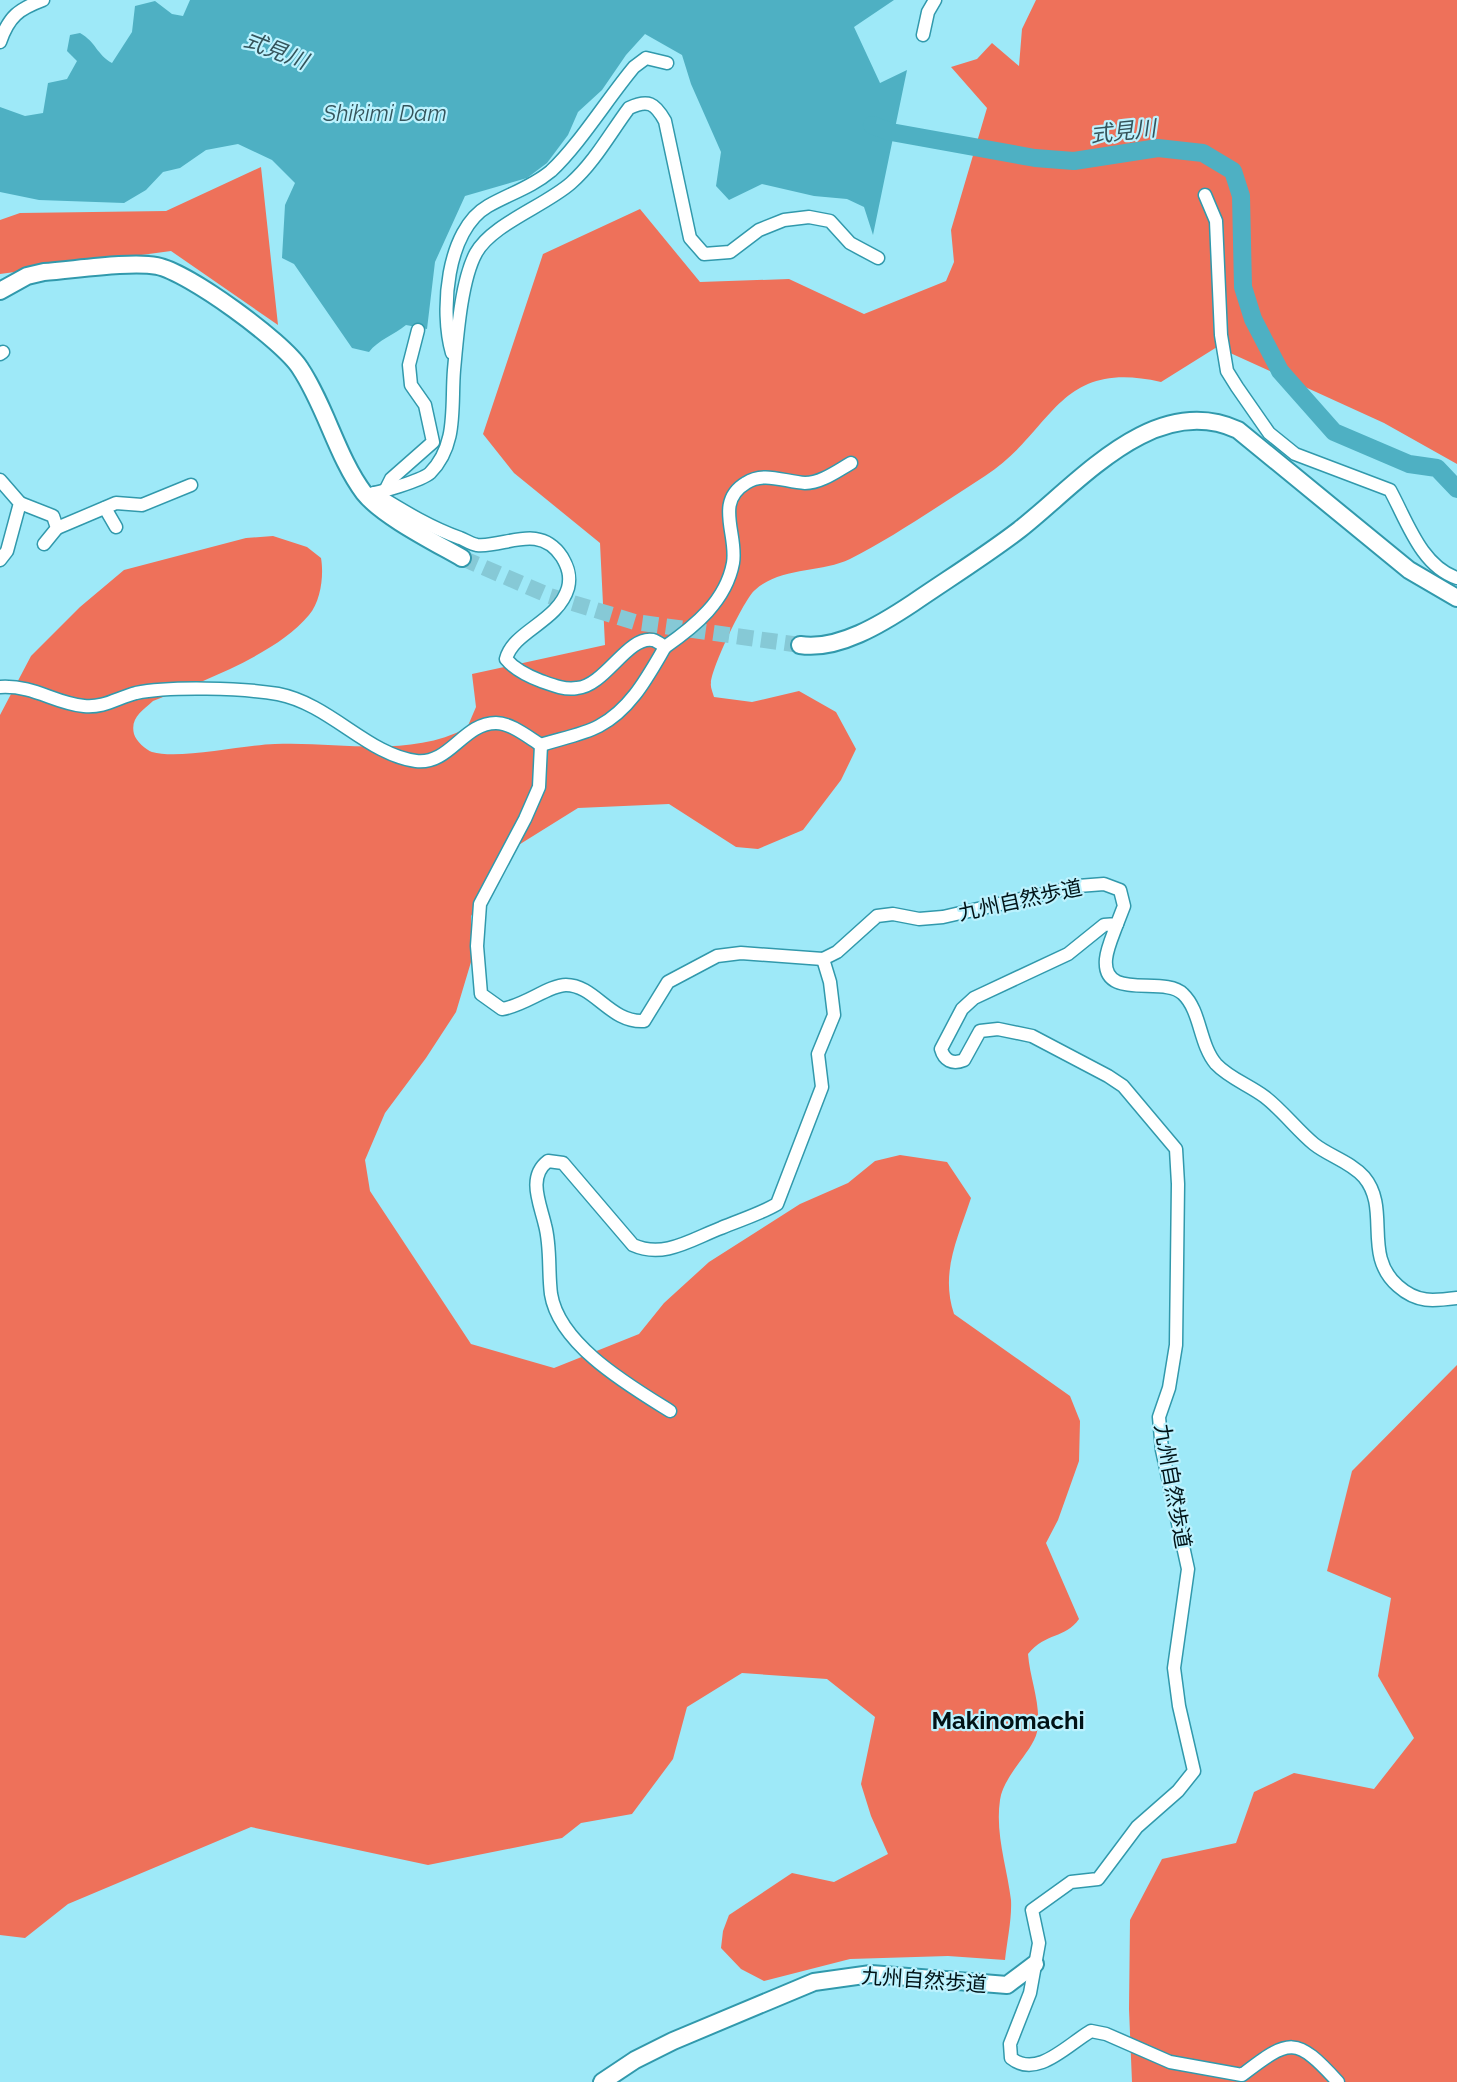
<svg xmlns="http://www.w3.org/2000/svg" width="1457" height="2082" viewBox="0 0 1457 2082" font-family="Raleway,'Noto Sans JP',sans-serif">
<rect width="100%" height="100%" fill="#9ee9f8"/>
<g fill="#ee715a">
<path d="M1036 0H1457V464L1384 423 1217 347 1161 382C1056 358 1054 432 985 476 941 504 897 535 850 559 821 573 780 567 755 590 744 599 711 669 711 683 710 687 713 693 714 697L752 702 799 691 836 712 856 749 841 780 803 830 758 849 736 847 669 804 578 808 517 846 471 916V962L456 1012 426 1058 385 1113 365 1160 370 1191 471 1344 554 1368 639 1334 664 1303 709 1262 800 1204 848 1183 875 1161 900 1155 947 1162 971 1198C958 1238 940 1272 954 1314L1070 1396 1080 1421 1079 1461 1058 1520 1046 1543 1079 1619C1065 1639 1046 1632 1028 1654 1030 1680 1042 1706 1037 1732 1033 1751 1003 1776 1000 1800 995 1834 1007 1867 1011 1900 1012 1919 1007 1941 1005 1960L948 1956 850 1959 764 1981 741 1969 721 1948 723 1931 729 1915 792 1873 834 1882 888 1854 871 1816 861 1784 875 1717 827 1679 742 1673 687 1707 673 1759 632 1814 581 1823 562 1838 428 1865 251 1827 68 1904 25 1938 0 1935V715L31 656 80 607 124 570 246 538 273 536 307 547 321 558C324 575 321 601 309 615 276 655 200 682 153 701 142 711 130 718 134 734 136 741 146 750 152 752 179 760 243 745 275 744 339 741 407 759 467 728L476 707 472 674 605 645 600 543 514 473 483 434 543 254 640 209 700 282 789 279 864 314 946 281 954 262 951 230 987 108 951 67 977 59 992 43 1019 66 1022 29Z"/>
<path d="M261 167 278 325 171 251 0 274V220L20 213 166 211Z"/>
<path d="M1457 1365V2082H1132L1129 2009 1130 1920 1162 1859 1236 1843 1254 1792 1294 1773 1374 1789 1414 1738 1378 1676 1391 1598 1327 1571 1352 1471Z"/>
</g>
<path fill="#4eb0c3" d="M190 0H894L854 27 880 83 907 70 873 235 864 207 847 199 814 196 762 184 729 200 716 186 721 152 691 84 682 55 645 34 626 55 602 90 578 112 568 135 547 163 527 178 465 196 435 262 427 329 406 325C394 335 378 340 369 352L352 348 294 264 282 258 285 205 295 183 272 160 238 144 206 150 180 168 163 172 146 190 124 203 39 200 0 192V107L25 116 43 113 48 83 67 79 77 61 67 51 70 35 80 33C96 42 97 55 112 63L132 32 135 6 155 1 172 14 183 16Z"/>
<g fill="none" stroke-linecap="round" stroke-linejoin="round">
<path stroke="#4eb0c3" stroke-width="18" d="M872 125 891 132 1035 158 1074 161 1158 148 1203 153 1233 171 1241 196 1243 287 1253 319 1280 371 1334 432 1409 464 1437 468 1457 489"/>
<path stroke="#86c9d6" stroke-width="16" stroke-dasharray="16 8" stroke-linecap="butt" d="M462 558 550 596 635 622 800 645"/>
<defs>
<g id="street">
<path d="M923 35 928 12 935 0"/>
<path d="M0 42C9 16 19 9 43 0"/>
<path d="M1205 195 1216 221 1221 335 1227 371 1237 387 1269 433 1295 454 1390 490C1407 521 1421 566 1457 578"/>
<path d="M452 353C440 312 446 230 488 206 509 194 532 187 551 171 579 145 608 98 634 67L646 58 667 63"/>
<path d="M0 354 3 352"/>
<path d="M0 480 20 503 7 551 0 560"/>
<path d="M386 489 391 479 433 442 425 405 411 385 409 365 418 330"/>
<path d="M374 493C402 510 429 527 460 538 465 540 471 544 477 545 504 548 539 522 562 557 568 567 571 576 568 588 558 622 513 631 506 659 515 670 528 676 541 681 552 685 564 690 577 688 605 686 628 635 653 640 657 641 662 645 665 647 648 676 631 709 599 726 582 735 559 739 541 745"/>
<path d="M365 495C378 493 421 481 430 473 458 445 451 406 454 370 457 338 461 280 476 253 492 224 545 206 571 183 594 163 611 132 629 108 648 99 655 103 665 121L690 238 704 254 730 252 759 230 784 220 809 217 830 221 850 243 878 258"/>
<path d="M20 503 53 516 57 528 44 544"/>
<path d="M105 508 116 527"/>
<path d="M57 528 116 503 142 505 191 485"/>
<path d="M665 647C695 626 726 601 733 563 738 535 714 502 746 483 764 471 785 482 805 483 821 483 837 471 851 463"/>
<path d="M0 687C35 685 53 703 84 706 104 708 117 698 136 693 170 686 243 688 278 694 330 704 368 755 416 761 450 765 463 723 496 723 511 723 528 737 541 745"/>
<path d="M541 745 539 787 525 819 480 904 477 946 481 994 502 1009C524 1006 549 985 566 985 595 985 610 1023 644 1021L668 982 717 956 741 953 823 959 837 952 877 916 893 914 919 919 943 917 1078 886 1104 884 1120 890 1124 906 1117 924 1104 925 1068 954 974 998 962 1009 941 1049C944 1060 952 1065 964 1060L980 1031 998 1029 1032 1036 1108 1076 1123 1086 1176 1149 1178 1184 1176 1345 1169 1388 1159 1417 1162 1450 1188 1569 1174 1668 1179 1706 1194 1771 1178 1791 1137 1827 1098 1879 1071 1882 1032 1910 1039 1943 1030 1993 1010 2044 1011 2058C1037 2079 1067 2045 1091 2031L1106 2034 1170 2062 1242 2075C1290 2038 1296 2036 1338 2082"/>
<path d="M1117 924C1113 935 1107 948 1106 959 1102 1002 1164 975 1183 994 1201 1011 1199 1044 1216 1064 1229 1078 1249 1085 1265 1097 1283 1111 1297 1130 1314 1144 1329 1156 1351 1162 1364 1177 1391 1209 1362 1255 1398 1286 1417 1303 1433 1301 1457 1298"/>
<path d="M670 1411C630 1386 559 1345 551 1294 548 1271 551 1247 545 1225 540 1203 527 1177 548 1161L563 1163 633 1245C664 1259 692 1239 721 1228 740 1220 760 1214 777 1204L822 1087 818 1054 834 1015 830 982 823 959"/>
</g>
<g id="secondary">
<path d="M0 291 27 276 44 272C74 270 130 261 157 266 188 272 283 341 300 368 326 407 337 457 364 493 382 516 436 543 462 558"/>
<path d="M800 645C838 651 883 623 913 603 948 579 985 556 1019 530 1078 484 1154 391 1238 430L1409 570 1457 598"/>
<path d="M602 2082 635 2060 673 2041 814 1982 871 1974 1007 1985 1035 1964"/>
</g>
</defs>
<use href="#street" stroke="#3199ac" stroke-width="15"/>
<use href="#secondary" stroke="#3199ac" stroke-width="20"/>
<use href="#street" stroke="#fff" stroke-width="12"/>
<use href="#secondary" stroke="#fff" stroke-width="16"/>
</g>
<g text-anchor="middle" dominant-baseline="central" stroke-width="4.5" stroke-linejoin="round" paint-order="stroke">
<g font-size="21" fill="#011317" stroke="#bcf2fe">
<text transform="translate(1020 900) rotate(-12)">九州自然歩道</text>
<text transform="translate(1173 1486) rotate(80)">九州自然歩道</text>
<text transform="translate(924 1980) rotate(4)">九州自然歩道</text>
</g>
<g font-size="22" font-style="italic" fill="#35545b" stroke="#bcf2fe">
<text transform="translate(276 50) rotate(21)">式見川</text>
<text x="385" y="113">Shikimi Dam</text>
<text transform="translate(1123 131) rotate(-6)">式見川</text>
</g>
<g font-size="24" font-weight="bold" fill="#011317" stroke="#bcf2fe">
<text x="1008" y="1720">Makinomachi</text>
</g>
</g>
</svg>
